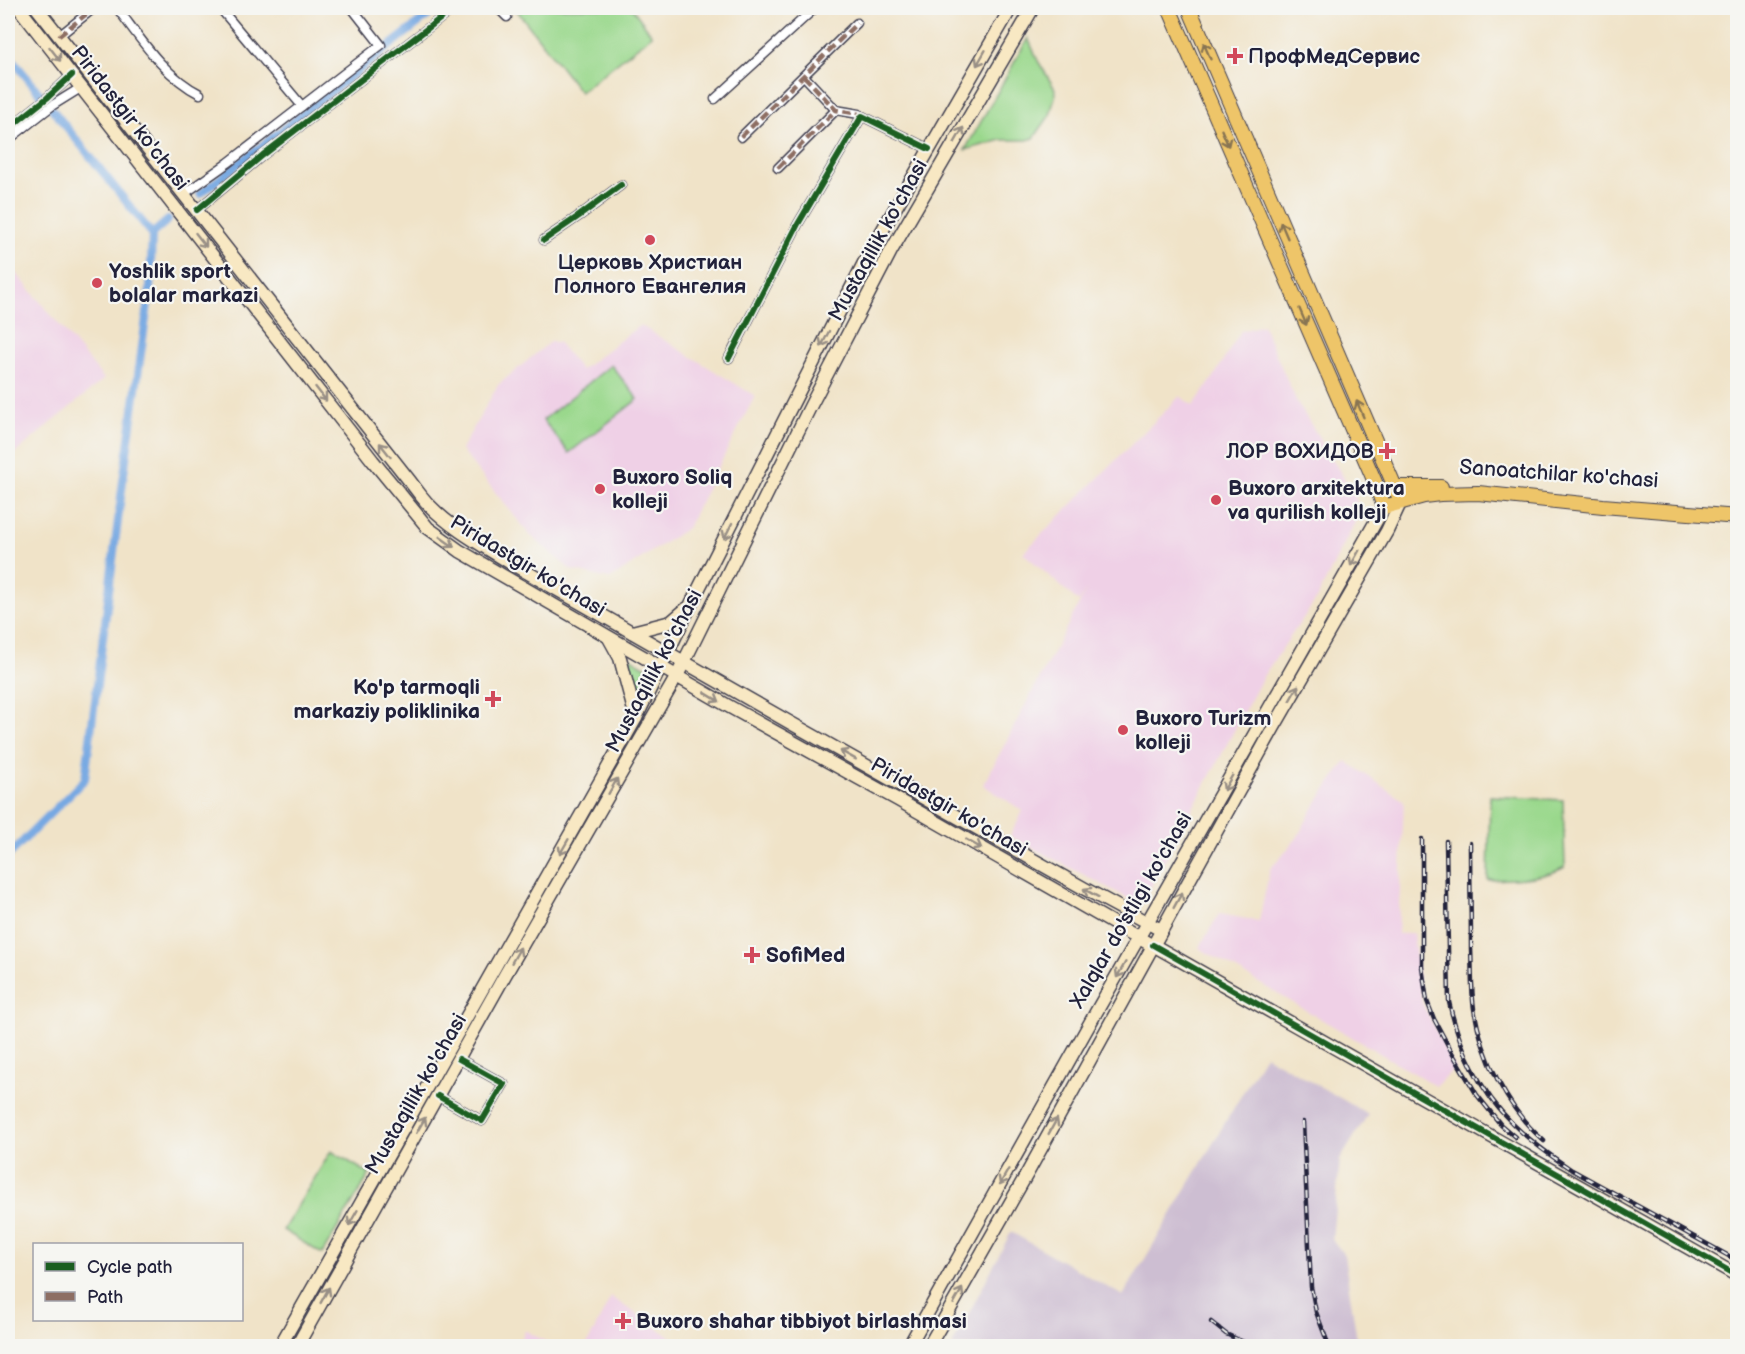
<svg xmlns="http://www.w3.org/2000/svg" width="1745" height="1354" viewBox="0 0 1745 1354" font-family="'Balsamiq Sans',sans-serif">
<rect width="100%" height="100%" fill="#f6f6f2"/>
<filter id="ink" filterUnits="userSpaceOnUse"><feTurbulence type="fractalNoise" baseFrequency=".0167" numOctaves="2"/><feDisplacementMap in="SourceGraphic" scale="12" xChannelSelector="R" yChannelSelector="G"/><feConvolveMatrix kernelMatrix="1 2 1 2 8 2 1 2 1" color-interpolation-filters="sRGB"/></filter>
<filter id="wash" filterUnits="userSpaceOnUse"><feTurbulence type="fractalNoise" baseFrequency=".008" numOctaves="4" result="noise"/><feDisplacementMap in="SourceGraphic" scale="24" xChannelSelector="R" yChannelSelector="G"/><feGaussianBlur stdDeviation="1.35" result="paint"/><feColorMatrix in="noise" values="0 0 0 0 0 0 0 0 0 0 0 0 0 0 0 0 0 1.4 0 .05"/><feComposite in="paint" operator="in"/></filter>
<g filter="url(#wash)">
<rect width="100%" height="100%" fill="#f0e3c8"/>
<g fill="#efd0e6">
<path d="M8 263 104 379 8 459Z"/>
<path d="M640 325 755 396 687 528 610 579 571 570 530 535 461 450 498 385 550 342H558L581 370Z"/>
<path d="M1263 325 1297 402 1354 494 1359 507 1358 516 1317 598 1264 675 1141 905 1010 836 1023 811 983 785 1088 587 1079 602 1023 553 1180 396 1193 406 1213 378 1241 331Z"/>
<path d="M1346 761 1404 801 1398 934 1413 933 1422 1003 1455 1068 1436 1086 1199 948 1219 914 1259 921 1270 869 1297 838 1313 808Z"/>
<path d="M611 1297 683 1345 680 1346H586Z"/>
<path d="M525 1331H526L554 1346H518Z"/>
</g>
<path fill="#cdbed2" d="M1265 1055 1368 1114 1340 1160 1332 1239 1344 1255 1358 1346H952L1011 1232 1123 1296Z"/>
<g fill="#9ad88c" stroke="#5e7d64" stroke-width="1.5">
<path d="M515 8H632L652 35 580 92Z"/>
<path d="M1028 38 1038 61 1055 89 1056 93 1050 115 1034 138 1027 140H1002L965 150Z"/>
<path d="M611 365 638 399 569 453 543 420Z"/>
<path d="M624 654 653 671 637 707Z"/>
<path d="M1490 796 1563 800 1565 867C1543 879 1513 879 1488 880Z"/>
<path d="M331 1151 370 1174 322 1254 283 1230Z"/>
</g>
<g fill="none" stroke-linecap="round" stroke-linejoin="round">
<g stroke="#76a8e2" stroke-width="8">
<path d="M8 54 152 234"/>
<path d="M200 194 438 8"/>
<path d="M8 856 85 779 123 481 150 290 152 234 168 220"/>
</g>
</g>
</g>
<g filter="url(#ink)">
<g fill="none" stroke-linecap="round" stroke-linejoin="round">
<defs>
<g id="street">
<path d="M117 8C141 39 163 75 200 94"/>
<path d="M220 8 302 106"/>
<path d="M498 8 507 17"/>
<path d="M59 36 94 8"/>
<path d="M804 76 836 110 859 114 862 116"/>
<path d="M715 99 815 8"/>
<path d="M8 129 47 98 72 75"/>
<path d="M741 137 857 23"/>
<path d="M8 140 53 105 82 87"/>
<path d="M778 168 836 110"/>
<path d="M184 194 228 163 381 45 352 8"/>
<path d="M197 210 263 155 454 8"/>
<path d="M544 240 579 216 621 185"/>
<path d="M729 358 798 224 862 116 929 149"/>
<path d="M438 1096 482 1121 504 1084 459 1059"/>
</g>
<g id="secondary">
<path d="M19 8 373 461 428 528 460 551 730 707 898 800 1153 946"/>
<path d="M37 8 409 480C416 489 422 498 429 505 452 529 482 545 509 562L789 722 1087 890 1161 930"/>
<path d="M632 632 671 622 686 609"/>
<path d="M609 638 620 658 636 718"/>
<path d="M1153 945 1738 1276"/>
<path d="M280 1346 636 718 692 602 867 257 1011 8"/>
<path d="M297 1346 505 975 677 676 811 405 891 251 1033 8"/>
<path d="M909 1346 1099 1007 1384 507"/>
<path d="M929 1346 1028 1172 1274 727 1387 531 1401 501"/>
</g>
<g id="primary">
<path d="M1169 8 1375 482 1384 507 1424 496 1440 494 1478 493 1603 506 1738 517"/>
<path d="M1189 8 1401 501"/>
<path d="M1386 490 1393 487H1441"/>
</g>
</defs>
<use href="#street" stroke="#413f50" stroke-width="11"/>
<use href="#secondary" stroke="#413f50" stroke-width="15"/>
<use href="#primary" stroke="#413f50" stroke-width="16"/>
<use href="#street" stroke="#fff" stroke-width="8"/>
<use href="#secondary" stroke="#f8e8c3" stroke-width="12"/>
<use href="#primary" stroke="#eec569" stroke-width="14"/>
<defs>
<g id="rail">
<path d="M1422 839V967L1427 1001 1434 1019 1451 1051 1477 1095 1501 1125 1515 1137"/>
<path d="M1446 841 1449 1002C1459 1047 1480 1092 1513 1124 1531 1142 1551 1156 1572 1170L1738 1261"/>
<path d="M1470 843C1470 878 1471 913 1471 949 1472 969 1471 989 1474 1009 1482 1057 1507 1109 1544 1141"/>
<path d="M1303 1122 1311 1287 1316 1312 1329 1346"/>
<path d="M1211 1322 1226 1334 1252 1346"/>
</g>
</defs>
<use href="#rail" stroke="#22223b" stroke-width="4.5"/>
<use href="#rail" stroke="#f6f6f2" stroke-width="2" stroke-dasharray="7" stroke-linecap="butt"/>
<g stroke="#8d6e63" stroke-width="4.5" stroke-dasharray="9 4.5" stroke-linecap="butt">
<path d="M59 36 94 8"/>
<path d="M804 76 836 110 859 114 862 116"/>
<path d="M741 137 857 23"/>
<path d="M778 168 836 110"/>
</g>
<defs>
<g id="cycleway">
<path d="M8 129 47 98 72 75"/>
<path d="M197 210 263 155 454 8"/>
<path d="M544 240 579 216 621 185"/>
<path d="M729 358 798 224 862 116 929 149"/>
<path d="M1153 945 1738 1276"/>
<path d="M438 1096 482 1121 504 1084 459 1059"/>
</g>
</defs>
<use href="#cycleway" stroke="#f6f6f2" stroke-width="10"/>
<use href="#cycleway" stroke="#1b5e20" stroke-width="6"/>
</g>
<defs><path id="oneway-shaft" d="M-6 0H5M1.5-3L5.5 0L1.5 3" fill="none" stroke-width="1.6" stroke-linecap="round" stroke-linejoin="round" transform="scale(1.5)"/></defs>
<g stroke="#887452">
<use href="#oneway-shaft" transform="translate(1207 51) rotate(-113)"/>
<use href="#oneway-shaft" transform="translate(1225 138) rotate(67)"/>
<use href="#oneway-shaft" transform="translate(1284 230) rotate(-113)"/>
<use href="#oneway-shaft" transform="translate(1303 317) rotate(67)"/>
<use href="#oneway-shaft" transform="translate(1360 409) rotate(-113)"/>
</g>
<g stroke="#988f86">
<use href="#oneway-shaft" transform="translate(55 54) rotate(52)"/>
<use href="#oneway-shaft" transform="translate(981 58) rotate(120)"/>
<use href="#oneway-shaft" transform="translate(959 135) rotate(-60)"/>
<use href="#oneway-shaft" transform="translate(201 240) rotate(52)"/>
<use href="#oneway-shaft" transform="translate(825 339) rotate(117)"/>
<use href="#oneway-shaft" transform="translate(321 394) rotate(52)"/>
<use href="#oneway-shaft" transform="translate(385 450) rotate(-128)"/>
<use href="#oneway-shaft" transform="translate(728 531) rotate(117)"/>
<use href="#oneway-shaft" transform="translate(447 542) rotate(35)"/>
<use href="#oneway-shaft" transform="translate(1355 558) rotate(119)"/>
<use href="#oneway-shaft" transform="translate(1294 693) rotate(-60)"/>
<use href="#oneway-shaft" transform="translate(712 697) rotate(31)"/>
<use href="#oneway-shaft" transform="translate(848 755) rotate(-151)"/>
<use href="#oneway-shaft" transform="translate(1228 783) rotate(120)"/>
<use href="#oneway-shaft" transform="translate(613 786) rotate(-60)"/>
<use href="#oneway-shaft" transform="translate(974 844) rotate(30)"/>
<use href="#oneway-shaft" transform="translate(564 847) rotate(120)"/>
<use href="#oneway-shaft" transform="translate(1091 893) rotate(-151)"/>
<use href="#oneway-shaft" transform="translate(1178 900) rotate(-61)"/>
<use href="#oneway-shaft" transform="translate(516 955) rotate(-60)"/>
<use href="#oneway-shaft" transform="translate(1121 970) rotate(120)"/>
<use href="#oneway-shaft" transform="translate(421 1125) rotate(-60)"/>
<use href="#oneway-shaft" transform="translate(1053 1126) rotate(-61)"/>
<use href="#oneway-shaft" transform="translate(1004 1177) rotate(120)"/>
<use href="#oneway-shaft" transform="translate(353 1218) rotate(120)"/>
<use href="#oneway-shaft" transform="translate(325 1295) rotate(-61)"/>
<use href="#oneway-shaft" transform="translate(958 1296) rotate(-60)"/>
</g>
</g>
<g fill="#d1495b" stroke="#f6f6f2" stroke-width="2">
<path d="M1232 47h6v6h6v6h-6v6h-6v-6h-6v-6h6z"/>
<circle cx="650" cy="240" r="6"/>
<circle cx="97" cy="283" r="6"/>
<path d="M1384 442h6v6h6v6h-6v6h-6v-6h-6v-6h6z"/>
<circle cx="600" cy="489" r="6"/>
<circle cx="1216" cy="500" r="6"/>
<path d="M490 690h6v6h6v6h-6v6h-6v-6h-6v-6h6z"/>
<circle cx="1123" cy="730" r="6"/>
<path d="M749 946h6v6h6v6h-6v6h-6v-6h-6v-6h6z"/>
<path d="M620 1312h6v6h6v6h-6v6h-6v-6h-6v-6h6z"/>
</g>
<g text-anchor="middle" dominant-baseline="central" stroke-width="4.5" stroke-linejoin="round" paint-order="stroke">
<g font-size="21" font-weight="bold" fill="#22223b" stroke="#f6f6f2" text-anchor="start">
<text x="1248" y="56">ПрофМедСервис</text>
<text x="650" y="262" text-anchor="middle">Церковь Христиан<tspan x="650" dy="24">Полного Евангелия</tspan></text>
<text x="109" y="271">Yoshlik sport<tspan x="109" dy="24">bolalar markazi</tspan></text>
<text x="1374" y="451" text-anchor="end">ЛОР ВОХИДОВ</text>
<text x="612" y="477">Buxoro Soliq<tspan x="612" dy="24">kolleji</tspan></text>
<text x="1228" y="488">Buxoro arxitektura<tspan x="1228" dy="24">va qurilish kolleji</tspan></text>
<text x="480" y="687" text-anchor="end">Ko'p tarmoqli<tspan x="480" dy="24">markaziy poliklinika</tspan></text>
<text x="1135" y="718">Buxoro Turizm<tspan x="1135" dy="24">kolleji</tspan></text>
<text x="766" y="955">SofiMed</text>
<text x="636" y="1321">Buxoro shahar tibbiyot birlashmasi</text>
</g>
<g font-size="21" fill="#22223b" stroke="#f6f6f2">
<text transform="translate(130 118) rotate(52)">Piridastgir ko'chasi</text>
<text transform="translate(878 240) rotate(-61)">Mustaqillik ko'chasi</text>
<text transform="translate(1559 474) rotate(4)">Sanoatchilar ko'chasi</text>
<text transform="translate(528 566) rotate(31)">Piridastgir ko'chasi</text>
<text transform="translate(654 671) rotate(-62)">Mustaqillik ko'chasi</text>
<text transform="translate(949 807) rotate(30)">Piridastgir ko'chasi</text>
<text transform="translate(1131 910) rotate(-60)">Xalqlar do'stligi ko'chasi</text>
<text transform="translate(416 1094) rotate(-60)">Mustaqillik ko'chasi</text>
</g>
</g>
<rect width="1745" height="1354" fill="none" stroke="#f6f6f2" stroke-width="30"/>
<rect x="33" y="1243" width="210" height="78" fill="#f6f6f2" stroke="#a1a1a9" stroke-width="1.5"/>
<rect x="45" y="1262" width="30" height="9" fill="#1b5e20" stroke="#a1a1a9" stroke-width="1.5"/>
<text x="87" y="1273" font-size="18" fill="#22223b">Cycle path</text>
<rect x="45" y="1292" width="30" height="9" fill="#8d6e63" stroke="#a1a1a9" stroke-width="1.5"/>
<text x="87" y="1303" font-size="18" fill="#22223b">Path</text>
</svg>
